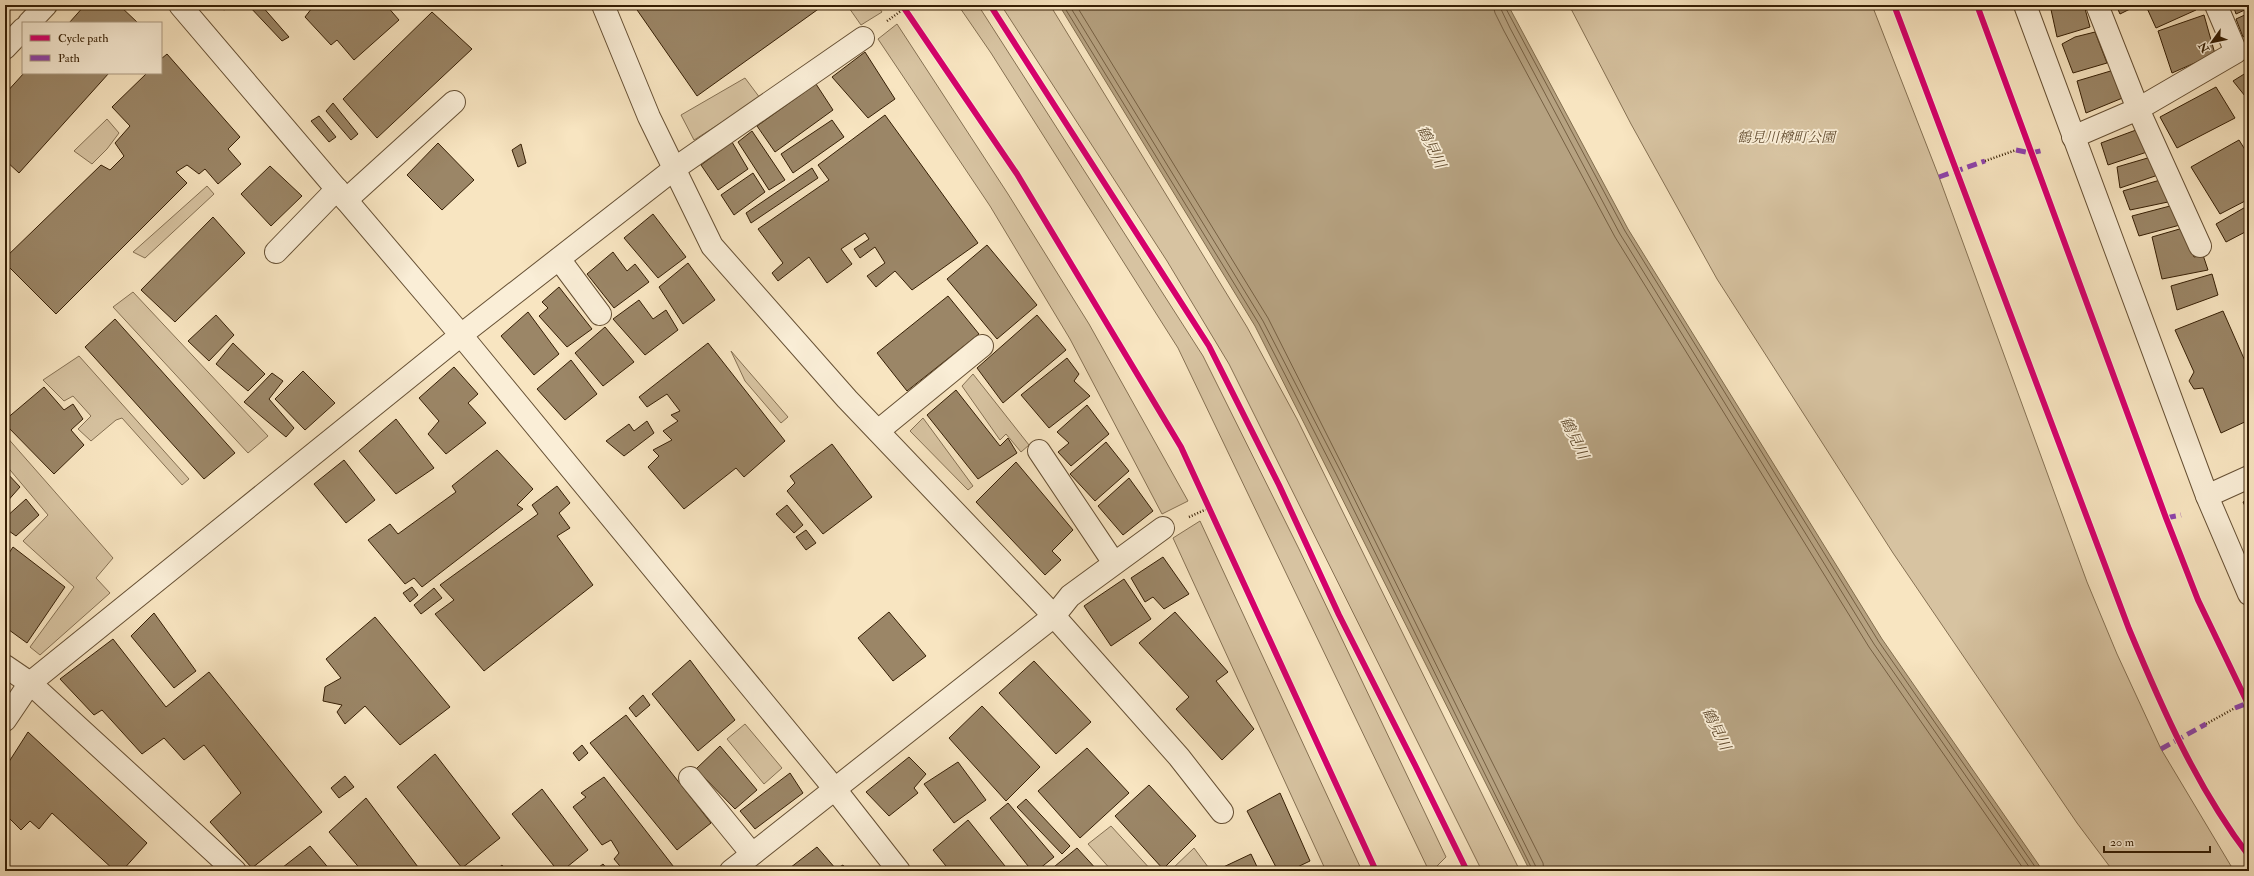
<svg xmlns="http://www.w3.org/2000/svg" width="2254" height="876" viewBox="0 0 2254 876" font-family="'IM FELL Double Pica','Noto Serif JP',serif">
<rect width="100%" height="100%" fill="#f8e5c1"/>
<filter id="stains"><feTurbulence type="fractalNoise" baseFrequency=".005" numOctaves="4"/><feColorMatrix values="0 0 0 0 .2 0 0 0 0 .09 0 0 0 0 .02 0 0 0 .5 -.17"/></filter>
<radialGradient id="worn" r=".72"><stop offset=".6" stop-color="#630" stop-opacity="0"/><stop offset="1" stop-color="#630" stop-opacity=".3"/></radialGradient>
<g fill="#d7c3a1" stroke="#867153">
<path d="M847 5H877L882 12 861 25Z"/>
<path d="M958 5H978L1203 356 1299 549 1446 857 1432 871H1429L1178 348 991 53Z"/>
<path d="M1001 5H1050L1247 327 1297 419 1520 871H1482L1229 364 1167 261Z"/>
<path d="M1569 5H1872L1939 177 2087 582 2117 654 2161 749 2234 871H2113L2077 823 1893 553 1717 279 1631 124Z"/>
<path d="M897 24 1008 194 1089 324 1188 501 1162 514 1070 339 990 206 878 39Z"/>
<path d="M745 78 760 98 694 140 681 115Z"/>
<path d="M107 119 119 133 107 149 92 164 74 151Z"/>
<path d="M207 186 214 194 145 258 133 252Z"/>
<path d="M133 292 268 436 248 453 113 307Z"/>
<path d="M731 351 788 417 781 423 745 381Z"/>
<path d="M79 356 189 479 182 485 122 418 116 420 91 441 78 429 91 416 73 396 64 401 43 380Z"/>
<path d="M973 374 1029 445 1021 452 1006 434 1000 440 962 386Z"/>
<path d="M923 418 973 486 968 490 910 431Z"/>
<path d="M5 435 113 558 96 578 110 593 40 655 30 647 74 587 23 541 48 515 5 464Z"/>
<path d="M1200 521 1362 871H1326L1173 538Z"/>
<path d="M745 724 782 768 764 784 727 739Z"/>
<path d="M1111 826 1152 871H1112L1088 844Z"/>
<path d="M1194 848 1211 871H1170Z"/>
</g>
<path fill="#b6a281" stroke="#836e4f" d="M1059 5H1508L1628 229 1882 639 2043 871H1530L1255 326Z"/>
<g fill="none" stroke-linecap="round" stroke-linejoin="round">
<g stroke="#766043" stroke-width="1">
<path d="M1063 5 1259 324 1336 474 1533 871"/>
<path d="M1069 5 1263 321 1341 472 1538 871"/>
<path d="M1076 5 1268 318 1543 863 1544 871"/>
<path d="M1493 5 1495 13 1504 31 1615 237 1869 647 2025 871"/>
<path d="M1499 5 1510 28 1620 234 1874 644 2032 871"/>
<path d="M1504 5 1625 231 1879 642 2038 871"/>
</g>
</g>
<g fill="#9b8667" stroke="#361f05">
<path d="M85 5H119L138 23H69Z"/>
<path d="M218 5H231L224 10Z"/>
<path d="M248 5H261L289 37 282 41Z"/>
<path d="M309 5H386L399 20 354 60 337 40 331 45 305 17 312 8Z"/>
<path d="M639 5H824L697 96 635 7Z"/>
<path d="M2050 5H2084L2090 27 2057 37Z"/>
<path d="M2116 5H2138L2120 14Z"/>
<path d="M2149 5H2195L2196 10 2156 28 2146 6Z"/>
<path d="M2233 5H2249V8L2236 14Z"/>
<path d="M432 12 472 49 377 138 343 99Z"/>
<path d="M2249 13V34L2243 37 2236 19Z"/>
<path d="M2204 15 2215 54 2172 73 2158 31Z"/>
<path d="M2095 32 2107 63 2073 73 2062 44 2075 37Z"/>
<path d="M865 52 895 99 868 118 832 77Z"/>
<path d="M167 54 240 137 228 149 241 164 218 184 205 169 199 174 187 165 176 172 187 183 56 314 5 263V258L101 165 110 170 124 156 115 143 130 126 112 107 147 73H161V59Z"/>
<path d="M2114 70 2125 97 2086 113 2077 81Z"/>
<path d="M2249 71V101L2233 81Z"/>
<path d="M24 73H109L19 173 5 160V94Z"/>
<path d="M816 84 833 110 775 152 757 126Z"/>
<path d="M2216 87 2235 118 2177 148 2160 117Z"/>
<path d="M333 103 358 134 351 140 326 111Z"/>
<path d="M885 115 978 243 912 290 895 271 876 287 867 276 885 263 875 247 860 258 854 249 869 239 865 233 841 249 852 264 827 283 809 257 778 281 772 273 783 263 758 229 829 180 818 165Z"/>
<path d="M319 116 336 137 329 142 311 121Z"/>
<path d="M832 120 844 137 793 173 781 154Z"/>
<path d="M2136 130 2147 152 2108 165 2101 143Z"/>
<path d="M752 131 785 180 769 190 738 142Z"/>
<path d="M2239 140 2249 156V199L2220 214 2191 167Z"/>
<path d="M732 142 748 169 718 190 701 165Z"/>
<path d="M438 143 474 180 442 210 407 175Z"/>
<path d="M521 144 526 163 518 167 512 150Z"/>
<path d="M2151 157 2161 174 2120 188 2117 167Z"/>
<path d="M270 166 302 196 271 226 241 194Z"/>
<path d="M812 168 818 178 751 223 746 213Z"/>
<path d="M753 173 765 192 734 215 721 195Z"/>
<path d="M2160 180 2168 202 2130 210 2123 191Z"/>
<path d="M2249 205V230L2226 242 2216 224Z"/>
<path d="M2170 206 2180 225 2139 236 2132 216Z"/>
<path d="M653 214 686 257 658 278 624 238Z"/>
<path d="M213 217 245 253 175 322 141 290Z"/>
<path d="M2183 228 2194 257 2203 255 2208 270 2162 279 2152 237Z"/>
<path d="M987 245 1037 305 997 339 947 279Z"/>
<path d="M613 252 627 271 635 264 649 282 614 308 587 274Z"/>
<path d="M688 263 715 300 683 324 659 287Z"/>
<path d="M2212 274 2218 295 2177 310 2171 286Z"/>
<path d="M559 287 592 329 567 347 539 316 548 308 542 302Z"/>
<path d="M948 296 979 334 907 391 877 353Z"/>
<path d="M639 300 653 319 666 310 678 330 645 355 613 319Z"/>
<path d="M2223 311 2249 370V420L2221 433 2203 388 2194 389 2189 381 2194 372 2175 330Z"/>
<path d="M528 312 559 354 534 375 501 336Z"/>
<path d="M216 315 234 335 209 361 188 341Z"/>
<path d="M1037 315 1066 350 1003 403 977 368Z"/>
<path d="M115 319 235 453 204 479 85 347Z"/>
<path d="M605 327 634 362 603 386 575 353Z"/>
<path d="M233 343 265 374 248 391 216 364Z"/>
<path d="M708 343 785 441 744 477 736 468 684 509 648 467 659 456 653 450 672 440 663 431 678 421 671 415 680 411 667 394 647 407 639 397Z"/>
<path d="M1067 358 1079 374 1074 381 1090 396 1049 428 1021 395Z"/>
<path d="M571 360 597 394 565 420 537 389Z"/>
<path d="M454 367 478 394 468 403 486 423 446 454 428 434 439 421 419 398Z"/>
<path d="M303 371 335 403 305 430 275 399Z"/>
<path d="M272 373 283 381 269 399 294 428 286 437 244 402Z"/>
<path d="M44 387 64 410 73 404 83 419 71 430 84 445 54 474 5 424V420Z"/>
<path d="M956 390 1000 446 1008 438 1017 453 978 479 927 415Z"/>
<path d="M1087 405 1109 434 1071 466 1058 452 1069 443 1057 432Z"/>
<path d="M396 419 434 468 396 494 359 451Z"/>
<path d="M647 421 654 433 624 456 606 441 629 424 634 431Z"/>
<path d="M1106 442 1129 471 1095 501 1070 474Z"/>
<path d="M832 444 872 497 823 534 787 491 795 483 790 476Z"/>
<path d="M497 450 533 489 517 505 523 509 422 587 414 578 405 584 368 540 390 524 398 534 456 492 452 486Z"/>
<path d="M344 460 375 500 346 523 314 484Z"/>
<path d="M1016 462 1073 530 1052 551 1061 560 1045 575 976 502Z"/>
<path d="M5 471 20 487 5 504Z"/>
<path d="M1129 478 1153 511 1123 535 1098 506Z"/>
<path d="M557 486 570 503 559 513 570 528 557 536 593 585 484 671 435 614 454 600 440 585 538 514 532 505Z"/>
<path d="M26 499 39 515 16 536 9 531 5 533V518Z"/>
<path d="M2249 499V514L2243 502Z"/>
<path d="M787 505 803 525 794 533 776 514Z"/>
<path d="M806 530 816 543 806 550 796 537Z"/>
<path d="M13 547 65 587 27 643 5 627V559Z"/>
<path d="M1163 557 1189 594 1164 609 1153 597 1145 602 1131 578Z"/>
<path d="M1124 579 1151 619 1111 646 1084 606Z"/>
<path d="M412 587 418 595 410 602 403 593Z"/>
<path d="M434 588 442 598 421 614 414 605Z"/>
<path d="M889 612 926 656 893 681 858 638Z"/>
<path d="M1175 612 1228 672 1216 681 1254 729 1222 760 1176 709 1189 697 1139 643Z"/>
<path d="M154 613 196 671 174 688 131 636Z"/>
<path d="M375 617 450 707 400 745 365 706 345 724 337 712 342 705 323 701 325 687 341 678 326 659Z"/>
<path d="M113 639 166 707 209 672 322 812 252 868 210 822 241 793 204 745 184 760 164 738 142 754 102 710 94 715 60 679Z"/>
<path d="M690 660 735 720 698 751 652 694Z"/>
<path d="M1034 661 1091 722 1056 754 999 693Z"/>
<path d="M643 695 650 705 636 717 629 708Z"/>
<path d="M982 706 1040 767 1006 801 949 738Z"/>
<path d="M626 715 711 823 677 850 590 743Z"/>
<path d="M28 732 147 843 122 871H115L52 813 39 829 30 821 21 830 5 814V768Z"/>
<path d="M582 745 588 753 579 761 573 753Z"/>
<path d="M720 746 757 790 735 809 696 769Z"/>
<path d="M1087 748 1129 793 1080 838 1038 791Z"/>
<path d="M435 754 500 838 462 868 397 787Z"/>
<path d="M909 757 926 774 914 788 918 793 889 816 866 792Z"/>
<path d="M958 762 986 800 954 823 924 784Z"/>
<path d="M790 773 803 793 755 829 740 811Z"/>
<path d="M345 776 354 787 339 798 331 788Z"/>
<path d="M604 777 677 871H624L614 859 619 853 611 840 602 845 573 807 586 797 581 793Z"/>
<path d="M1149 785 1196 836 1163 869 1115 816Z"/>
<path d="M542 789 588 850 562 871H558L512 814Z"/>
<path d="M1280 793 1310 861 1289 871H1278L1247 811Z"/>
<path d="M366 798 421 871H362L329 832Z"/>
<path d="M1026 799 1070 846 1062 854 1017 807Z"/>
<path d="M1008 803 1054 857 1039 869 1032 871 990 818Z"/>
<path d="M968 820 1009 871H950L933 850Z"/>
<path d="M310 846 331 871H278Z"/>
<path d="M817 847 836 869 843 865 847 871H786Z"/>
<path d="M1077 848 1098 871H1049Z"/>
<path d="M1251 854 1259 871H1217V870Z"/>
<path d="M603 864 609 871H594Z"/>
<path d="M502 865 507 871H495Z"/>
</g>
<g fill="none" stroke-linecap="round" stroke-linejoin="round">
<defs>
<g id="minor">
<path d="M180 5 461 335 834 788 899 871"/>
<path d="M603 5 649 117 712 246 847 399 1054 616 1179 757 1222 812"/>
<path d="M2025 5 2207 496 2249 594"/>
<path d="M2097 5 2138 109 2200 246"/>
<path d="M29 23 46 5"/>
<path d="M5 48 23 29"/>
<path d="M2073 137 2138 109 2236 52 2216 5"/>
<path d="M346 200 454 102"/>
<path d="M276 252 337 189"/>
<path d="M559 259 600 314"/>
<path d="M878 431 982 346"/>
<path d="M1039 451 1114 563"/>
<path d="M2207 496 2249 477"/>
<path d="M5 666 30 683 235 871"/>
<path d="M5 720 30 683 461 335 674 169 863 38"/>
<path d="M690 778 752 854"/>
<path d="M731 871 1054 616 1070 596 1163 528"/>
</g>
</defs>
<use href="#minor" stroke="#665034" stroke-width="24"/>
<g stroke="#361f05" stroke-width="2.5" stroke-dasharray="1 2" stroke-linecap="butt">
<path d="M887 21 905 8"/>
<path d="M1985 161 2016 150"/>
<path d="M1189 517 1209 508"/>
<path d="M2206 724 2235 708"/>
</g>
<use href="#minor" stroke="#faeed7" stroke-width="22"/>
<g stroke="#8e44ad" stroke-width="5" stroke-dasharray="10 5" stroke-linecap="butt">
<path d="M2016 150 2031 153 2044 150"/>
<path d="M1939 177 1985 161"/>
<path d="M2166 518 2181 515"/>
<path d="M2235 708 2248 703"/>
<path d="M2161 749 2206 724"/>
</g>
<defs>
<g id="cycleway">
<path d="M902 5 1017 174 1181 447 1376 871"/>
<path d="M990 5 1209 346 1279 485 1339 615 1415 765 1467 871"/>
<path d="M1894 5 2129 629C2162 708 2197 788 2249 856"/>
<path d="M1977 5 2166 518 2198 600 2249 706"/>
</g>
</defs>
<use href="#cycleway" stroke="#faeed7" stroke-width="8"/>
<use href="#cycleway" stroke="#d6006c" stroke-width="6"/>
</g>
<g text-anchor="middle" dominant-baseline="central" stroke-width="3.5" stroke-linejoin="round" paint-order="stroke">
<g font-size="14" font-style="italic" fill="#665034" stroke="#faeed7">
<text x="1786" y="137">鶴見川樽町公園</text>
</g>
<g font-size="15" font-style="italic" fill="#634d30" stroke="#faeed7">
<text transform="translate(1431 147) rotate(64)">鶴見川</text>
<text transform="translate(1574 438) rotate(64)">鶴見川</text>
<text transform="translate(1716 729) rotate(64)">鶴見川</text>
</g>
</g>
<rect width="2254" height="876" fill="none" stroke="#f8e5c1" stroke-width="20"/>
<rect x="6" y="6" width="2242" height="864" fill="none" stroke="#361f05" stroke-width="2"/>
<rect x="10" y="10" width="2234" height="856" fill="none" stroke="#361f05"/>
<rect x="22" y="22" width="140" height="52" fill="#faeed7" stroke="#ac9b83"/>
<rect x="30" y="35" width="20" height="6" fill="#d6006c" stroke="#ac9b83"/>
<text x="58" y="42" font-size="12" fill="#361f05">Cycle path</text>
<rect x="30" y="55" width="20" height="6" fill="#8e44ad" stroke="#ac9b83"/>
<text x="58" y="62" font-size="12" fill="#361f05">Path</text>
<g transform="translate(2212 42) rotate(237)" stroke="#faeed7" stroke-width="3" paint-order="stroke">
<path d="M0-3L7 15L0 10L-7 15Z" fill="#361f05"/>
<text y="-6" font-size="11" font-weight="bold" text-anchor="middle" fill="#361f05">N</text>
</g>
<path d="M2104 846v6h106v-6" fill="none" stroke="#361f05" stroke-width="2"/>
<text x="2110" y="846" font-size="12" fill="#361f05" stroke="#faeed7" stroke-width="3" paint-order="stroke">20 m</text>
<rect width="100%" height="100%" filter="url(#stains)"/>
<rect width="100%" height="100%" fill="url(#worn)"/>
</svg>
